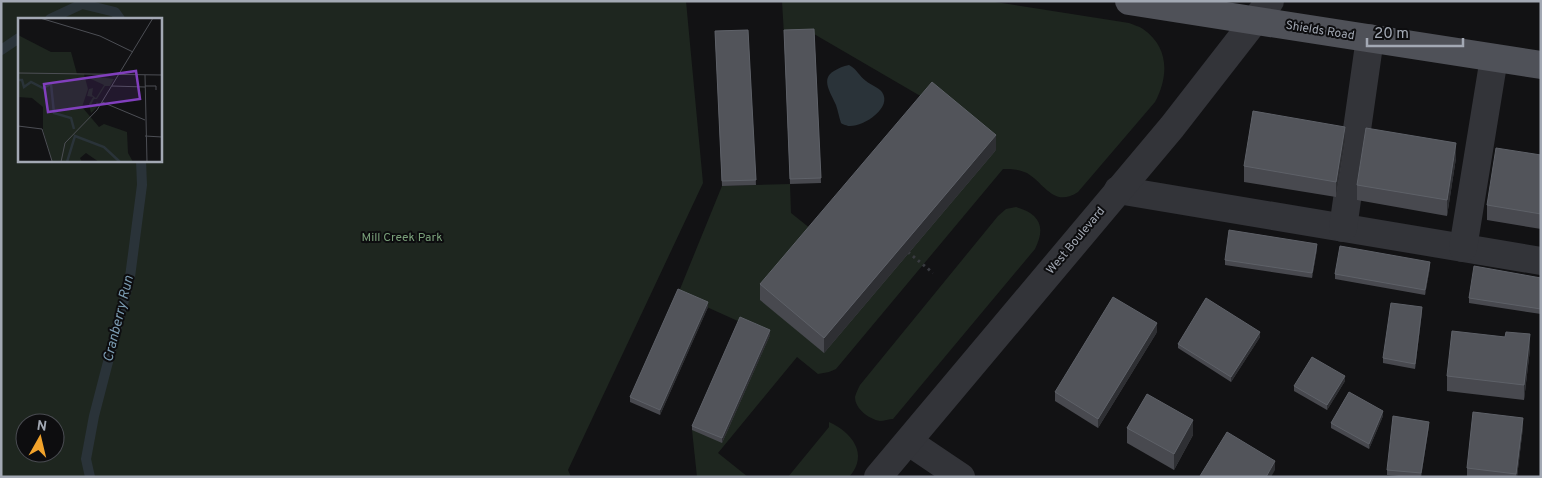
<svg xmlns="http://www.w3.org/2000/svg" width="1542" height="478" viewBox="0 0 1542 478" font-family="Overpass,sans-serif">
<rect width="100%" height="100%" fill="#121214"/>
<g fill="#1e261f" fill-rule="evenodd">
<path d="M1 1H686L703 183 568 470 571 477H1ZM19 19H160V160H19ZM25 423H55V453H25Z"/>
<path d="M782 1H989L1129 23C1133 25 1139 26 1143 29 1169 47 1169 76 1155 102L1078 192C1054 208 1045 184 1027 173 1019 169 1011 169 1003 169L836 369 829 372 818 374 797 357 718 453 748 477H697L692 430 740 322 678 294 722 186 790 184 791 213 816 233 929 101 814 34 784 35Z"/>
<path d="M1016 207C1040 214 1046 227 1035 249L893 419C889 419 884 421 880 421 869 419 855 409 855 397 856 393 858 389 860 385L998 216 1006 209Z"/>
<path d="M829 422C851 432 870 454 849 477H788L829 427Z"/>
</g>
<path fill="#2a3339" d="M849 65C857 69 859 76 866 81 871 85 878 87 882 92 893 108 863 127 849 126 848 126 842 124 841 123 839 117 838 111 836 105 831 93 820 79 834 71 839 68 843 66 849 65Z"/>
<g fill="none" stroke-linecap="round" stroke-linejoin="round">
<g stroke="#2a3339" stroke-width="10">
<path d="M50 19 82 4 115 12 120 19"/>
<path d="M1 50 19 38"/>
<path d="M90 477 86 459 94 416 130 277 142 185 141 160"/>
</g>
<path stroke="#393b40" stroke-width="3" stroke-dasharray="2.5 4" stroke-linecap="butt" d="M908 252 933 273"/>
<g stroke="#333439" stroke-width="28">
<path d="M1118 190 1541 261"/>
<path d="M1343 228 1370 38"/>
<path d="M1463 248 1494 58"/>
<path d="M909 442 961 477"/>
<path d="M878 477 1172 127 1270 1"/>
</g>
<path stroke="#4f5158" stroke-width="28" d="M1129 1 1541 65"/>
</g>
<g fill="#48494f">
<path d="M814 29 821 183 790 184 784 30Z"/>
<path d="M748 30 756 185 722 186 715 31Z"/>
<path d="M1345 142 1336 197 1244 182V166Z"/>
<path d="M996 150 824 353 760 300V284Z"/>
<path d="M1541 155V229L1487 220V205Z"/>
<path d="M1456 158 1447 216 1357 200V185Z"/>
<path d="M1317 249 1312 278 1225 265V260Z"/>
<path d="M1430 267 1425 295 1335 279V274Z"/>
<path d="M1541 278V314L1469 303V298Z"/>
<path d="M708 307 660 415 630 402V397Z"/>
<path d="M1422 312 1415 369 1383 363V358Z"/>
<path d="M1157 332 1098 428 1055 401V392Z"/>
<path d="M770 335 722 443 692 430V426Z"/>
<path d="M1260 337 1231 382 1178 348V344Z"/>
<path d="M1530 349 1524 400 1447 391V376Z"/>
<path d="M1345 381 1327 410 1294 391V386Z"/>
<path d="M1383 416 1369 449 1331 428V423Z"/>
<path d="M1429 426 1421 477H1410L1387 475V470Z"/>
<path d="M1523 427 1517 477H1467V468Z"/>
<path d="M1127 428 1193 435 1174 470 1127 443Z"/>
</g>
<g fill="#2e2f33">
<path d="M1345 127V142L1336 197V182Z"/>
<path d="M996 135V150L824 353V338Z"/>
<path d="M1456 143V158L1447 216V200Z"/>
<path d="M1317 244V249L1312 278V273Z"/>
<path d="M1430 262V267L1425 295V290Z"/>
<path d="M708 302V307L660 415V410Z"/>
<path d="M1422 307V312L1415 369V364Z"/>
<path d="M1157 323V332L1098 428V419Z"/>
<path d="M770 330V335L722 443V438Z"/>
<path d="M1260 332V337L1231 382V377Z"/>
<path d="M1530 334V349L1524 400V385Z"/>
<path d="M1345 376V381L1327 410V405Z"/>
<path d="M1383 411V416L1369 449V444Z"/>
<path d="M1523 418V427L1517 477H1516Z"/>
<path d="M1193 420V435L1174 470V454Z"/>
<path d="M1429 422V426L1421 477V473Z"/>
<path d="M1275 461V470L1271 477H1266Z"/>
</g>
<g fill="#52545a" stroke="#5e6168">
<path d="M814 29 821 178 790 179 784 30Z"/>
<path d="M748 30 756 180 722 181 715 31Z"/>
<path d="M932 82 996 135 824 338 760 284Z"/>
<path d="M1253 111 1345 127 1336 182 1244 166Z"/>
<path d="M1366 128 1456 143 1447 200 1357 185Z"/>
<path d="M1496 148 1541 155V214L1487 205Z"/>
<path d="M1229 230 1317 244 1312 273 1225 260Z"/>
<path d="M1340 246 1430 262 1425 290 1335 274Z"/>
<path d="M1474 266 1541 278V309L1469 298Z"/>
<path d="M678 289 708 302 660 410 630 397Z"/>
<path d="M1113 297 1157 323 1098 419 1055 392Z"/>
<path d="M1206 298 1260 332 1231 377 1178 344Z"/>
<path d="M1391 303 1422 307 1415 364 1383 358Z"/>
<path d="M740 317 770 330 722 438 692 426Z"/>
<path d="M1452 331 1505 337 1506 332 1530 334 1524 385 1447 376Z"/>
<path d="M1312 357 1345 376 1327 405 1294 386Z"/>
<path d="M1349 392 1383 411 1369 444 1331 423Z"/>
<path d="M1147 394 1193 420 1174 454 1127 428Z"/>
<path d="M1473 412 1523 418 1516 474 1467 468Z"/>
<path d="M1393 416 1429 422 1421 473 1387 470Z"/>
<path d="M1227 432 1275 461 1266 477H1201L1200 476Z"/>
</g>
<g text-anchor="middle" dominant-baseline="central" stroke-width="4" stroke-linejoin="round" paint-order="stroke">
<g font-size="12" fill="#a3a9b4" stroke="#0d0d0f">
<text transform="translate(1320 31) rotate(9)">Shields Road</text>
<text transform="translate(1076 241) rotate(-50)">West Boulevard</text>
</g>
<g font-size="12" fill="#7aa07a" stroke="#0d0d0f">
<text x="402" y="238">Mill Creek Park</text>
</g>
<g font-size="14" font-style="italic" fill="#7a9ab0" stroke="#0d0d0f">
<text transform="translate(119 319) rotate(-76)">Cranberry Run</text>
</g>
</g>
<g transform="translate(18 18)">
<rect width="144" height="144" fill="#121214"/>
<path d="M0 17 33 34H53L59 56H66L70 71 64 89 81 109 86 106 109 114 110 135 115 144H81L68 135 62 140 64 144 34 143 25 112V89L14 80 0 79ZM73 58 96 61 92 68H87L79 81H76L73 87 76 89 79 84 81 87 73 95 71 86 75 79 69 78 71 71 75 70 74 77 78 80 86 67 73 61Z" fill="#1e261f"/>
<path fill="none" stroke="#2a3339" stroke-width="2.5" d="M0 62H4L6 69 13 64 25 70 33 66 36 95 53 100 56 111M49 144 57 118 86 129 102 144"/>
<path fill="none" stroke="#4c4e54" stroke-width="1" d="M22 0 82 18 115 34M0 55 144 57M127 57 129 144M94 68 127 69M127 68H138V72M84 84 127 102M0 108 24 111 34 143M127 118 144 119M43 144 47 125 79 92 135 0"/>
<path fill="#813fbd" fill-opacity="0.15" stroke="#813fbd" stroke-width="2.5" d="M118 53 122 81 30 94 26 66Z"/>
<rect width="144" height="144" fill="none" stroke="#a3a9b4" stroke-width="2.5"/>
</g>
<rect width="1542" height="478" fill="none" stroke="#a3a9b4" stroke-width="5"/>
<g transform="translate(40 438) rotate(8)"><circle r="24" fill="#0d0d0f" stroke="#494b51"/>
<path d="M0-4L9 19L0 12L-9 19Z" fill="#f2a32b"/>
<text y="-8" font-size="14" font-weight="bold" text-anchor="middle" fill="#a3a9b4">N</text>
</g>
<path d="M1367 38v8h96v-8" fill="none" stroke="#a3a9b4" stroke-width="2.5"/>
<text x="1374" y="38" font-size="15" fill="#a3a9b4" stroke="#0d0d0f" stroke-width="4" paint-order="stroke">20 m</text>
</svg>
